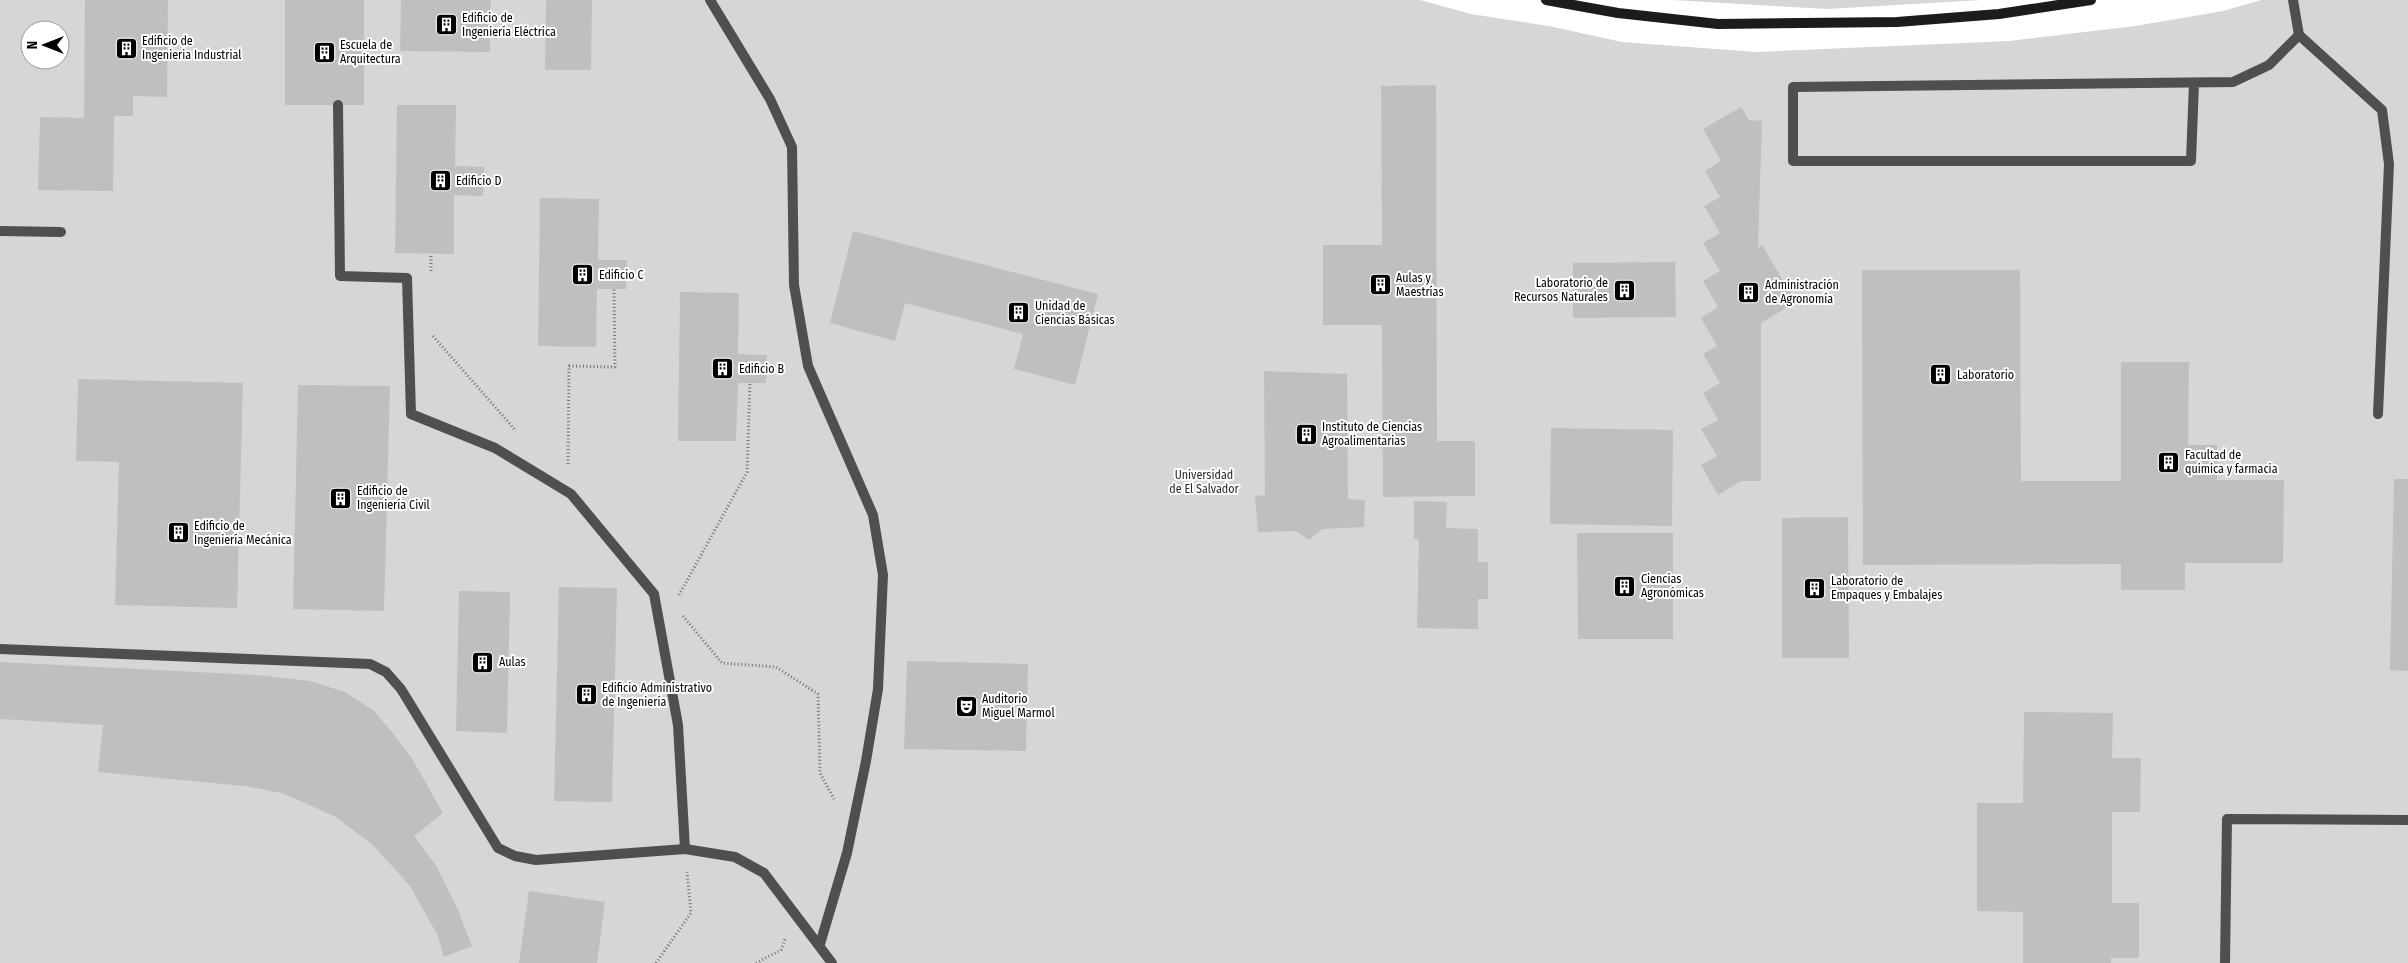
<svg xmlns="http://www.w3.org/2000/svg" width="2408" height="963" viewBox="0 0 2408 963" font-family="'Fira Sans Condensed',sans-serif">
<rect width="100%" height="100%" fill="#fff"/>
<g fill="#d6d6d6" fill-rule="evenodd">
<path d="M0 0H1420L1471 14 1549 26 1622 42 1756 52 2009 41 2135 26 2223 11 2261 0H2408V963H0ZM30 30H60V60H30Z"/>
<path d="M1671 0H1982L1827 9Z"/>
</g>
<g fill="#bfbfbf">
<path d="M85 0H168L167 97 133 96V116H114L113 191 38 190 40 117 84 118Z"/>
<rect x="285" y="0" width="79" height="105"/>
<path d="M401 0H491L490 52 400 51Z"/>
<path d="M546 0H592L591 70H545Z"/>
<path d="M1436 85 1437 441H1475V496L1383 497 1382 325H1323V245H1382L1381 86Z"/>
<path d="M397 105H456L455 166 484 167 483 196 454 195V254L395 253Z"/>
<path d="M1741 107 1749 120 1762 121 1758 248 1762 245 1796 302 1761 323V481H1741L1718 495 1701 465 1717 456 1701 429 1718 420 1703 393 1720 383 1703 354 1717 346 1701 318 1718 307 1703 281 1720 271 1703 243 1720 233 1704 206 1720 197 1705 171 1721 161 1703 129Z"/>
<path d="M540 198 599 199 598 260H627L626 289H597L596 347 538 346Z"/>
<path d="M853 231 1098 294 1075 385 1014 369 1023 334 905 303 895 341 830 323Z"/>
<path d="M1675 262 1676 317 1573 318V263Z"/>
<path d="M1862 270H2020L2021 481H2121V362H2189L2188 445H2217V480H2284L2283 563H2185V590H2121V564L1863 565Z"/>
<path d="M680 292 739 293 738 354 767 355 766 383H738L736 441H678Z"/>
<path d="M1264 371 1347 374 1348 499 1365 500 1364 527 1322 529 1309 540 1296 531 1258 532 1255 496 1265 495Z"/>
<path d="M78 379 243 383 237 608 115 605 119 462 76 461Z"/>
<path d="M298 385 390 386 384 611 293 609Z"/>
<path d="M1551 428 1673 430 1672 526 1550 524Z"/>
<path d="M2394 479H2408V671L2390 670Z"/>
<path d="M1414 501 1447 502 1446 528 1478 529V562H1488V599H1478V629L1417 628 1419 540 1414 538Z"/>
<path d="M1848 517 1849 658H1782V518Z"/>
<path d="M1577 533H1673V639H1578Z"/>
<path d="M559 587 617 588 612 802 554 801Z"/>
<path d="M459 591 510 592 507 733 456 731Z"/>
<path d="M907 661 1028 664 1026 751 904 749Z"/>
<path d="M0 662 257 675 310 681 345 692 373 710 392 732 411 757 443 813 414 836 437 867 458 910 472 946 444 957 438 936 410 886 372 844 334 816 282 793 244 786 98 772 103 725 0 719Z"/>
<path d="M2024 712 2113 713 2112 758H2141L2140 812H2112V903H2139V958H2111V963H2023V912L1977 911V803H2023Z"/>
<path d="M529 891 605 902 597 963H519Z"/>
</g>
<g fill="none" stroke-linecap="round" stroke-linejoin="round">
<g stroke="#717171" stroke-width="3" stroke-dasharray="1 2.5" stroke-linecap="butt">
<path d="M431 271V254"/>
<path d="M433 336 516 431"/>
<path d="M568 464 569 366 615 367 614 289"/>
<path d="M679 595 747 472 750 383"/>
<path d="M683 616 722 663 776 667 818 694 820 773 834 799"/>
<path d="M656 963 691 913 687 872"/>
<path d="M756 963 781 950 785 939"/>
</g>
<g stroke="#4f4f4f" stroke-width="10">
<path d="M710 0 770 99 792 147 794 285 808 366 873 515 883 575 878 689 866 761 847 853 820 944"/>
<path d="M2194 83 2191 161H1793V87L2233 82 2269 65 2299 35"/>
<path d="M0 231 61 232"/>
<path d="M0 649 370 664 386 672 401 689 498 848 515 856 536 860 685 849 735 857 764 873 832 963"/>
<path d="M2225 963 2227 819 2408 820"/>
</g>
<g stroke="#4f4f4f" stroke-width="10">
<path d="M2293 0 2299 35 2382 110 2389 164 2378 414"/>
<path d="M338 105 340 276 407 278 411 414 495 448 571 494 654 594 678 725 685 849"/>
</g>
<path stroke="#1c1c1c" stroke-width="10" d="M1546 0 1618 13 1718 24 1897 22 1999 14 2091 0"/>
</g>
<defs>
<symbol id="building-square" viewBox="-11 -11 22 22"><rect x="-9" y="-9" width="18" height="18" rx="4" fill="#000" stroke="#fff"/><path d="M-4-6H4V6H1V3H-1V6H-4ZM-2.5-4.3h1.7v1.8h-1.7ZM.8-4.3h1.7v1.8H.8ZM-2.5-1h1.7V.8h-1.7ZM.8-1h1.7V.8H.8Z" fill="#fff"/></symbol>
<symbol id="theatre-square" viewBox="-11 -11 22 22"><rect x="-9" y="-9" width="18" height="18" rx="4" fill="#000" stroke="#fff"/><path d="M-5-5.5Q0-4 5-5.5V0Q5 5 0 6Q-5 5-5 0ZM-3.3-2.5H-1v1.5H-3.3ZM1-2.5H3.3v1.5H1ZM-2.8 1Q0 5.5 2.8 1Z" fill="#fff"/></symbol>
</defs>
<g fill-rule="evenodd">
<use href="#building-square" x="434" y="12" width="25" height="25"/>
<use href="#building-square" x="114" y="36" width="25" height="25"/>
<use href="#building-square" x="312" y="40" width="25" height="25"/>
<use href="#building-square" x="428" y="168" width="25" height="25"/>
<use href="#building-square" x="570" y="262" width="25" height="25"/>
<use href="#building-square" x="1368" y="272" width="25" height="25"/>
<use href="#building-square" x="1612" y="278" width="25" height="25"/>
<use href="#building-square" x="1736" y="280" width="25" height="25"/>
<use href="#building-square" x="1006" y="300" width="25" height="25"/>
<use href="#building-square" x="710" y="356" width="25" height="25"/>
<use href="#building-square" x="1928" y="362" width="25" height="25"/>
<use href="#building-square" x="1294" y="422" width="25" height="25"/>
<use href="#building-square" x="2156" y="450" width="25" height="25"/>
<use href="#building-square" x="328" y="486" width="25" height="25"/>
<use href="#building-square" x="166" y="520" width="25" height="25"/>
<use href="#building-square" x="1612" y="574" width="25" height="25"/>
<use href="#building-square" x="1802" y="576" width="25" height="25"/>
<use href="#building-square" x="470" y="650" width="25" height="25"/>
<use href="#building-square" x="574" y="682" width="25" height="25"/>
<use href="#theatre-square" x="954" y="694" width="25" height="25"/>
</g>
<g text-anchor="middle" dominant-baseline="central" stroke-width="4" stroke-linejoin="round" paint-order="stroke">
<g font-size="12" fill="#000" stroke="#fff" text-anchor="start">
<text x="462" y="18">Edificio de<tspan x="462" dy="14">Ingeniería Eléctrica</tspan></text>
<text x="142" y="41">Edificio de<tspan x="142" dy="14">Ingenieria Industrial</tspan></text>
<text x="340" y="45">Escuela de<tspan x="340" dy="14">Arquitectura</tspan></text>
<text x="456" y="181">Edificio D</text>
<text x="599" y="275">Edificio C</text>
<text x="1396" y="278">Aulas y<tspan x="1396" dy="14">Maestrías</tspan></text>
<text x="1608" y="283" text-anchor="end">Laboratorio de<tspan x="1608" dy="14">Recursos Naturales</tspan></text>
<text x="1765" y="285">Administración<tspan x="1765" dy="14">de Agronomía</tspan></text>
<text x="1035" y="306">Unidad de<tspan x="1035" dy="14">Ciencias Básicas</tspan></text>
<text x="739" y="369">Edificio B</text>
<text x="1957" y="375">Laboratorio</text>
<text x="1322" y="427">Instituto de Ciencias<tspan x="1322" dy="14">Agroalimentarias</tspan></text>
<text x="2185" y="455">Facultad de<tspan x="2185" dy="14">quimica y farmacia</tspan></text>
<text x="357" y="491">Edificio de<tspan x="357" dy="14">Ingeniería Civil</tspan></text>
<text x="194" y="526">Edificio de<tspan x="194" dy="14">Ingeniería Mecánica</tspan></text>
<text x="1641" y="579">Ciencias<tspan x="1641" dy="14">Agronómicas</tspan></text>
<text x="1831" y="581">Laboratorio de<tspan x="1831" dy="14">Empaques y Embalajes</tspan></text>
<text x="499" y="662">Aulas</text>
<text x="602" y="688">Edificio Administrativo<tspan x="602" dy="14">de Ingeniería</tspan></text>
<text x="982" y="699">Auditorio<tspan x="982" dy="14">Miguel Marmol</tspan></text>
</g>
<g font-size="12" fill="#2d2d2d" stroke="#fff">
<text x="1204" y="475">Universidad<tspan x="1204" dy="14">de El Salvador</tspan></text>
</g>
</g>
<g transform="translate(45 45) rotate(270)"><circle r="24" fill="#ffffff" stroke="#999999"/>
<path d="M0-4L9 19L0 12L-9 19Z" fill="#000000"/>
<text y="-8" font-size="14" font-weight="bold" text-anchor="middle" fill="#000000">N</text>
</g>
</svg>
